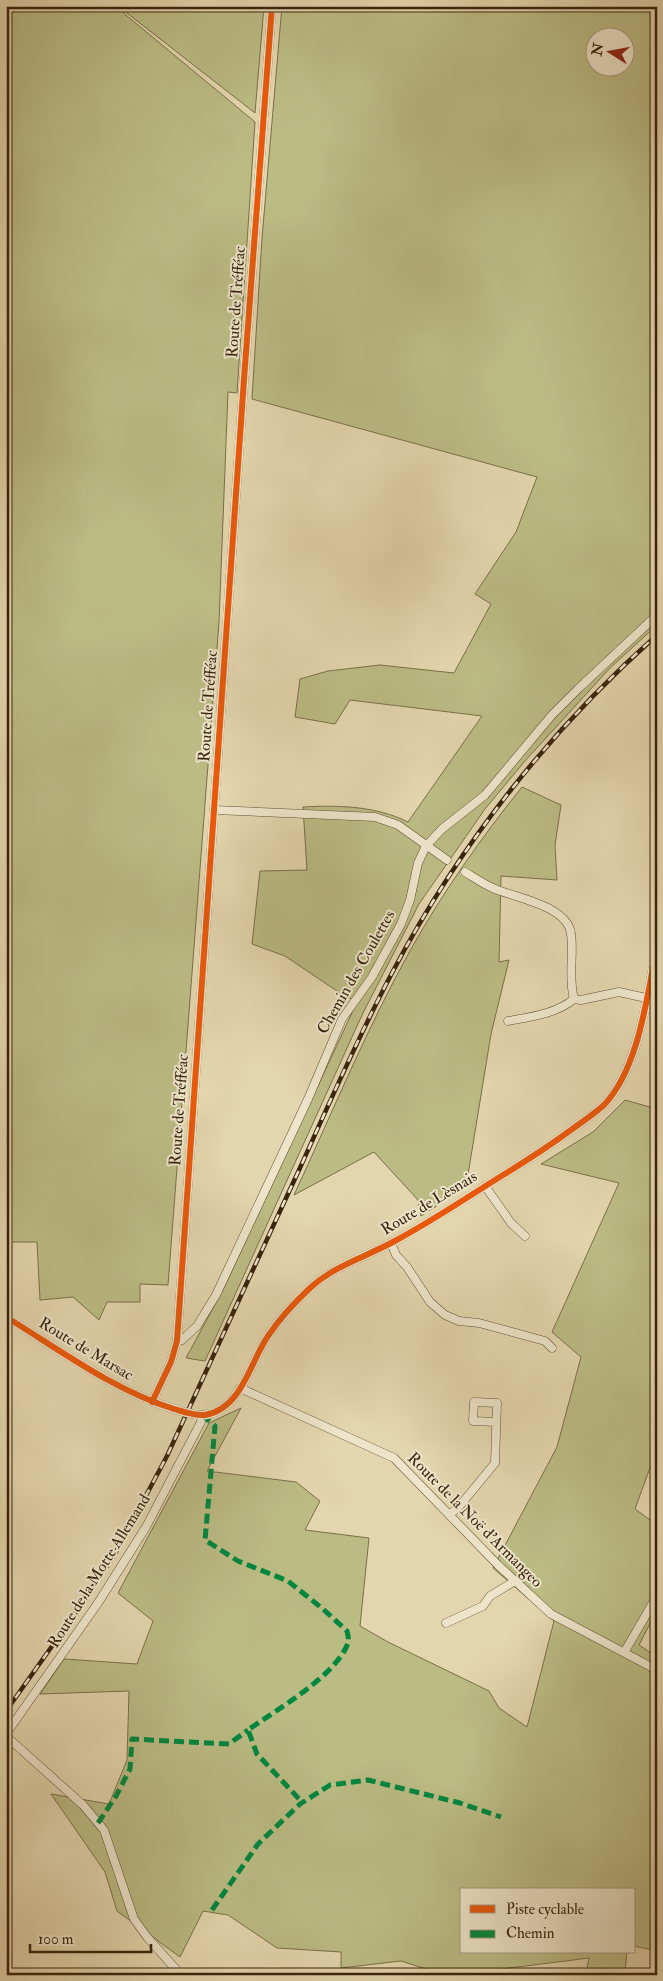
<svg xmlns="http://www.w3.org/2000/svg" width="663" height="1981" viewBox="0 0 663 1981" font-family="'IM FELL Double Pica',serif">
<rect width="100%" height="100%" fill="#e3d5ad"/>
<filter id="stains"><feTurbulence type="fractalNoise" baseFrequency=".004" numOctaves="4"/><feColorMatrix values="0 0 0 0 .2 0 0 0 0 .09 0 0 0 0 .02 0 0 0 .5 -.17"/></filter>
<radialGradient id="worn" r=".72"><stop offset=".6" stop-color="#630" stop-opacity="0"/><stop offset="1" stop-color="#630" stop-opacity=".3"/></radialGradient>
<g fill="#bbbb84" stroke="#7a6f48" fill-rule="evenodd">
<path d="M6 6H115L255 122 237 393 228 392 219 622 168 1285 140 1284V1302H107L99 1320 73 1297 40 1300 37 1242H9L6 1166Z"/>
<path d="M118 6H264L255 113Z"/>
<path d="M282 6H657V625L610 668 525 761 485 809 419 904 363 1013 205 1361 186 1358 224 1288 357 1002 340 993 285 956 252 944 260 871 307 870 303 807C339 805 376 806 408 822L482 716 350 700 335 724 295 717 300 679 328 671 380 665 454 673 491 604 475 594 516 532 537 477 252 399 262 238ZM596 38H626V68H596Z"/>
<path d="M522 787 561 805 555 845 557 880 501 876 499 962 509 960 491 1034 466 1187 421 1216 418 1200 374 1152 294 1195C332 1113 367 1028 411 949 443 892 481 838 522 787Z"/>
<path d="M625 1100 657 1109V1467L651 1465 635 1509 657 1525V1610L639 1645 657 1657V1951L634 1946V1890H462V1952H627L625 1971 586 1973 589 1958 486 1971 484 1975H445L401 1961 341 1968V1952L277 1948 228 1915 203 1911 180 1957 117 1911 105 1872 51 1794 109 1804 127 1760 129 1691 40 1694 64 1659 137 1664 153 1621 118 1593 209 1423 241 1408 207 1471 296 1482 320 1501 305 1530 369 1538 360 1626 388 1642 489 1691 499 1708 527 1727 554 1621 493 1568 557 1447 581 1357 552 1332 619 1183 541 1164 593 1132Z"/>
</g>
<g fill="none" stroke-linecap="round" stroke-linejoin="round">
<defs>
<g id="minor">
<path d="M214 810 375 817 398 825 447 860"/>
<path d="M465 872C475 878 485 885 495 889 517 898 568 906 571 934 574 955 568 977 574 999L581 1000 619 992 646 998"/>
<path d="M508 1021C530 1017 556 1014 574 999"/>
<path d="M485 1186 511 1223 525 1236"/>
<path d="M391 1243 396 1255 407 1267 430 1302 445 1315 459 1321 479 1323 545 1341 552 1348"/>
<path d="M6 1317C60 1350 113 1390 174 1409 184 1412 194 1416 205 1415 242 1409 250 1362 268 1336 280 1318 294 1303 310 1288 334 1266 365 1257 393 1242 431 1222 466 1198 503 1175 526 1161 549 1146 571 1130 582 1122 594 1114 604 1105 639 1068 647 996 657 947"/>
<path d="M177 1341 182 1340 197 1326 216 1295 308 1099 342 1019 372 977 401 924 410 900 418 863 426 846 442 829 485 795 552 715 578 689 657 615"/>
<path d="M240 1388 394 1458 498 1565 551 1614 657 1670"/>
<path d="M152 1402 171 1362 177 1341 244 379 272 6"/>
<path d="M450 1514 458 1508 495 1463 497 1403 474 1402 473 1421 496 1422"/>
<path d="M446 1623 483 1606 490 1596 515 1581"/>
<path d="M625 1651 657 1596"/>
<path d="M6 1734 98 1603 146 1527 201 1422 202 1415"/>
<path d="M6 1736 83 1805 104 1830 134 1919 147 1937 181 1975"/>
</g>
</defs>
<use href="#minor" stroke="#635034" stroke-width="9"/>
<use href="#minor" stroke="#ede4ca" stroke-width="8"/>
<defs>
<path id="rail" d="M6 1711 72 1618 115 1554 167 1456C211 1361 255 1265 299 1170 329 1104 358 1037 392 973 459 846 549 731 657 635"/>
</defs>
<use href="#rail" stroke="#38230c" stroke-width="4.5"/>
<use href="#rail" stroke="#ede4ca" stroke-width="2.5" stroke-dasharray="8" stroke-linecap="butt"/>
<g stroke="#00873e" stroke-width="5" stroke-dasharray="10 5" stroke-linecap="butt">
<path d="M202 1415 215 1426 205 1540 238 1561 288 1581 323 1609 347 1631C348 1635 349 1640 348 1643 336 1676 276 1710 248 1730L257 1754 302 1802"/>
<path d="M98 1823 116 1796 130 1769 132 1739 229 1744 248 1730"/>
<path d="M212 1910 258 1844 300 1804 330 1785 368 1780 460 1803 501 1817"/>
</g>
<defs>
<g id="cycleway">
<path d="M6 1317C60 1350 113 1390 174 1409 184 1412 194 1416 205 1415 242 1409 250 1362 268 1336 280 1318 294 1303 310 1288 334 1266 365 1257 393 1242 431 1222 466 1198 503 1175 526 1161 549 1146 571 1130 582 1122 594 1114 604 1105 639 1068 647 996 657 947"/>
<path d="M152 1402 171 1362 177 1341 244 379 272 6"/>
</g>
</defs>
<use href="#cycleway" stroke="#ede4ca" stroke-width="9"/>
<use href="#cycleway" stroke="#e8590c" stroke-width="6"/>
</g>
<g text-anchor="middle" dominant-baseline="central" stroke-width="4" stroke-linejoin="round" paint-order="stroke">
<g font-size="16" fill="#38230c" stroke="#ede4ca">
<text transform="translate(236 302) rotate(-86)">Route de Tréfféac</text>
<text transform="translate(208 706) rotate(-86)">Route de Tréfféac</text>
<text transform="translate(356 972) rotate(-60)">Chemin des Coulettes</text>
<text transform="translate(179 1110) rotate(-86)">Route de Tréfféac</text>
<text transform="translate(429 1203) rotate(-31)">Route de Lèsnais</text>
<text transform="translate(86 1349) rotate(31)">Route de Marsac</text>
<text transform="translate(475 1520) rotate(45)">Route de la Noë d'Armangeo</text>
<text transform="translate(99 1571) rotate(-58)">Route de la Motte Allemand</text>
</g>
</g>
<rect width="663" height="1981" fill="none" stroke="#e3d5ad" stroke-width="25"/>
<rect x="8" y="8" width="648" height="1966" fill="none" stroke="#38230c" stroke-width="2.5"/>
<rect x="12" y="12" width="638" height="1956" fill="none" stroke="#38230c"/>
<rect x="460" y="1888" width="175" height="65" fill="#ede4ca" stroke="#a5977e"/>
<rect x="470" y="1905" width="25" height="8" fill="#e8590c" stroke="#a5977e"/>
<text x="506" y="1914" font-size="15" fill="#38230c">Piste cyclable</text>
<rect x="470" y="1930" width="25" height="8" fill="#00873e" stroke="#a5977e"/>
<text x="506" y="1938" font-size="15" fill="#38230c">Chemin</text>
<g transform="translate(610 52) rotate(281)"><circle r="24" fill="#ede4ca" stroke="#a5977e"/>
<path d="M0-4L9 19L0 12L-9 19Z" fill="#8f2418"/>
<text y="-8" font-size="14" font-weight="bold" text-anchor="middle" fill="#38230c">N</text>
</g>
<path d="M30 1944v8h121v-8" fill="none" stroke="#38230c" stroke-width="2.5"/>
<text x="38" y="1944" font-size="15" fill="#38230c" stroke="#ede4ca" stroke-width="4" paint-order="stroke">100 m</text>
<rect width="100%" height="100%" filter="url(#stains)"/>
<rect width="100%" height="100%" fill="url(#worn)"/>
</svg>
